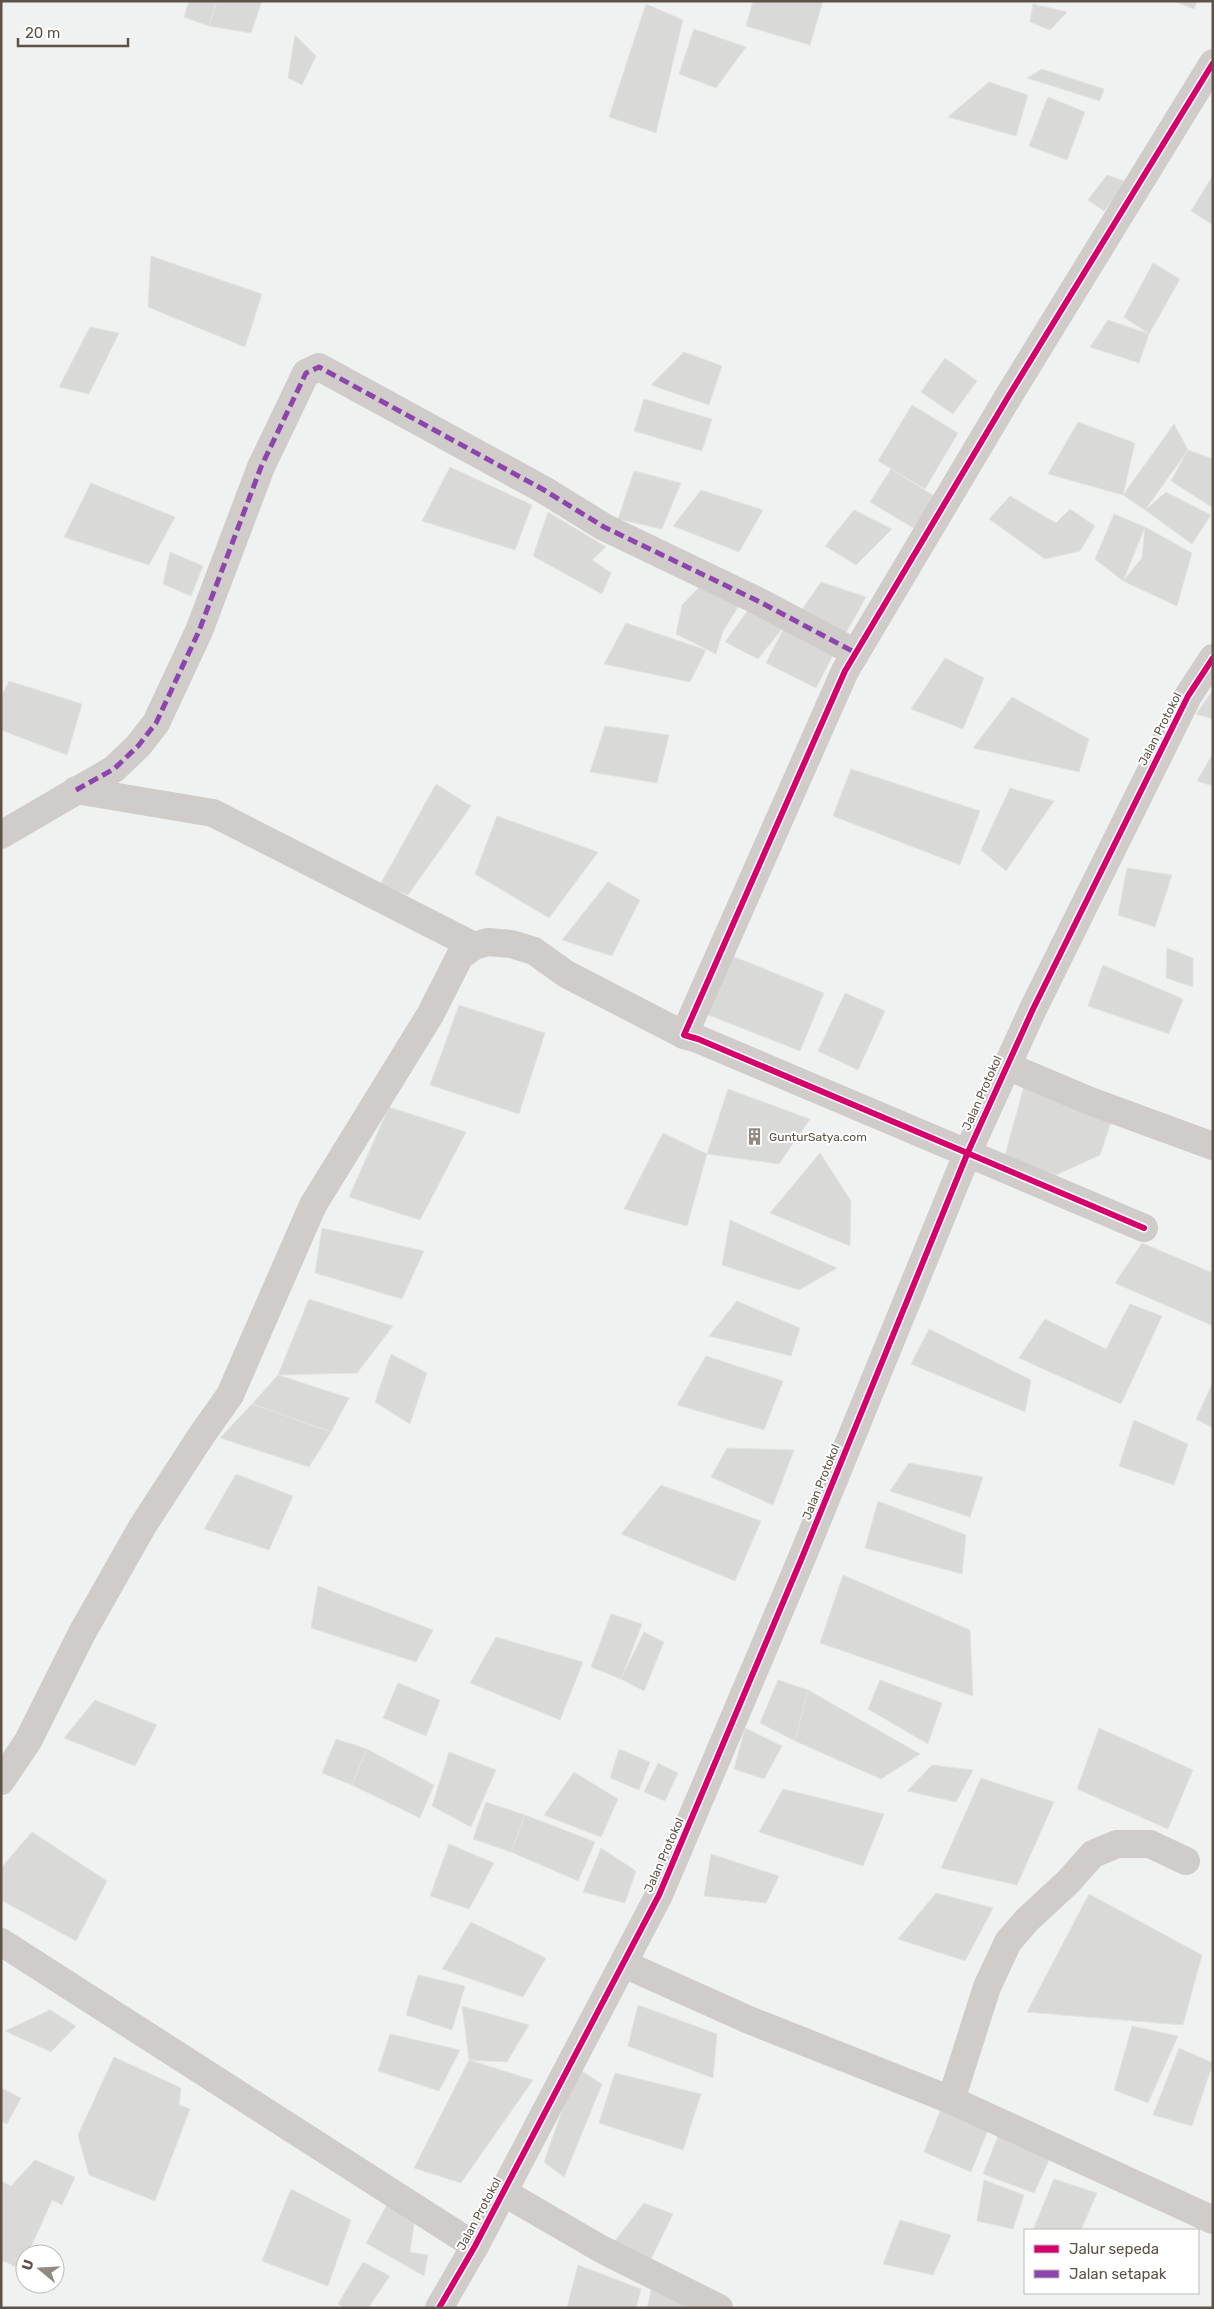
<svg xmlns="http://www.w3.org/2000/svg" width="1214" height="2309" viewBox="0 0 1214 2309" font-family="Rubik,sans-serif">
<rect width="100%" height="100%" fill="#f0f1f1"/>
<g fill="#d9d9d8" stroke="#e3e3e2">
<path d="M189 1H217L209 26 184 17Z"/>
<path d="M217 1H262L251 33 209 26Z"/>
<path d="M753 1H823L810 45 746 26Z"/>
<path d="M1174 1H1197L1194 9Z"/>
<path d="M646 4 683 20 656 133 609 117Z"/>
<path d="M1033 4 1067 12 1050 30 1030 22Z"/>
<path d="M694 29 746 47 716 88 679 74Z"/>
<path d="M295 35 316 56 302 85 288 78Z"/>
<path d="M1042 69 1104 89 1100 101 1027 78Z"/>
<path d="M989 82 1028 95 1016 136 948 117Z"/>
<path d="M1048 97 1085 112 1067 160 1029 146Z"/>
<path d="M1107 175 1127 182 1104 211 1088 200Z"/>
<path d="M1213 175V225L1191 211Z"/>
<path d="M151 256 262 294 245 347 148 307Z"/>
<path d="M1153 263 1180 279 1149 334 1124 317Z"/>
<path d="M1108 320 1149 334 1139 363 1090 347Z"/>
<path d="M90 327 119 333 89 394 59 387Z"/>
<path d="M684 352 722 366 709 405 651 385Z"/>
<path d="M945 358 977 381 953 414 921 392Z"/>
<path d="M644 399 712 419 702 451 634 431Z"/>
<path d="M912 405 958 433 925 489 878 461Z"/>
<path d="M1078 422 1135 443 1123 495 1048 474Z"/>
<path d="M1174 424 1188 450 1145 510 1123 495Z"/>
<path d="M1188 450 1213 459V508L1171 481Z"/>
<path d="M450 467 532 505 515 550 422 521Z"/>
<path d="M891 469 934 496 915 529 870 502Z"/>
<path d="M634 471 681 483 662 529 618 519Z"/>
<path d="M91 483 175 517 149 565 64 537Z"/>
<path d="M701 490 763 510 739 552 673 526Z"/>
<path d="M1166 492 1211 515 1192 544 1145 510Z"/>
<path d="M1010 496 1056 523 1070 509 1095 526 1080 551 1045 559 989 519Z"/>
<path d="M854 510 892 529 856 565 825 546Z"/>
<path d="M548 512 606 547 592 560 611 573 602 594 533 556Z"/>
<path d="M1114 514 1145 527 1123 581 1095 559Z"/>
<path d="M1145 527 1192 553 1177 606 1123 581 1142 558Z"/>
<path d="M170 552 203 566 191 596 163 584Z"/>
<path d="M821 582 866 597 846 633 801 611Z"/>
<path d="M703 583 740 604 723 631 716 654 676 634 682 605Z"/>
<path d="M751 606 786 624 758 659 725 642Z"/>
<path d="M626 623 706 650 690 682 604 664Z"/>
<path d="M786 624 836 649 816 688 766 663Z"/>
<path d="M945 658 984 678 963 729 911 709Z"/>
<path d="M9 681 82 704 67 755 1 730V697Z"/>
<path d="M1213 690V719L1196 714Z"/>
<path d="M1012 697 1089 739 1079 772 973 748Z"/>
<path d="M605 726 669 735 657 783 590 772Z"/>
<path d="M1213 753V786L1197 781Z"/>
<path d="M851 769 980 811 960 865 833 816Z"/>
<path d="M436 784 471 806 408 895 380 885Z"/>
<path d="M1010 788 1054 801 1006 871 981 850Z"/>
<path d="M497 816 598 852 549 918 475 874Z"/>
<path d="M1127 868 1172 875 1155 927 1118 915Z"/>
<path d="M608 882 640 900 612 956 562 940Z"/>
<path d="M1167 948 1193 958V987L1166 978Z"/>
<path d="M730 955 824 993 800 1051 706 1014Z"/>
<path d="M1103 965 1183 999 1169 1034 1088 1006Z"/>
<path d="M845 993 885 1011 858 1070 818 1051Z"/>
<path d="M459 1005 545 1033 519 1114 430 1085Z"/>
<path d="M1024 1086 1113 1116 1100 1155 1056 1175 1004 1159Z"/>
<path d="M728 1089 810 1119 779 1164 707 1154Z"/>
<path d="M389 1107 466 1132 420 1220 349 1197Z"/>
<path d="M663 1133 707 1154 687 1226 624 1209Z"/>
<path d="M820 1153 851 1201 850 1246 770 1213Z"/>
<path d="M730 1220 837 1268 799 1290 722 1265Z"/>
<path d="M322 1228 424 1251 402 1299 315 1273Z"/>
<path d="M1142 1243 1213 1273V1326L1115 1283Z"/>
<path d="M309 1299 393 1326 357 1373 278 1375Z"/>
<path d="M737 1301 800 1328 791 1356 709 1336Z"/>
<path d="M1130 1304 1162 1316 1121 1404 1019 1358 1045 1319 1106 1349Z"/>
<path d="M929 1329 1031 1380 1025 1412 911 1364Z"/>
<path d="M391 1354 427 1373 410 1424 375 1402Z"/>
<path d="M706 1356 783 1381 764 1430 677 1405Z"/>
<path d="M278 1375 349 1398 331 1432 252 1404Z"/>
<path d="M1213 1382V1428L1196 1419Z"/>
<path d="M252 1404 331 1432 309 1467 220 1438Z"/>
<path d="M1134 1420 1188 1444 1174 1485 1119 1466Z"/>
<path d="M727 1448 794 1450 773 1505 711 1477Z"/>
<path d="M909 1463 983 1477 970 1517 890 1491Z"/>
<path d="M236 1474 293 1496 269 1550 204 1529Z"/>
<path d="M661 1485 761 1521 735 1581 621 1534Z"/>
<path d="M878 1501 966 1535 962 1574 865 1548Z"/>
<path d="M843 1575 970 1630 973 1696 820 1643Z"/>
<path d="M318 1586 433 1630 416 1662 311 1628Z"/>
<path d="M611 1614 642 1624 621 1679 591 1667Z"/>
<path d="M644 1632 664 1642 644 1691 621 1679Z"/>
<path d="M496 1637 583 1662 560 1720 470 1683Z"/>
<path d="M778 1680 808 1690 795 1741 760 1723Z"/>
<path d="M880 1680 942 1703 928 1744 868 1709Z"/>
<path d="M398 1683 440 1700 426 1736 383 1718Z"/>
<path d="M808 1690 920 1754 881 1779 795 1741Z"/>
<path d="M95 1700 157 1725 135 1766 64 1738Z"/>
<path d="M745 1728 782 1746 764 1779 734 1769Z"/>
<path d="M1099 1728 1193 1770 1168 1829 1077 1789Z"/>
<path d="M336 1739 367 1749 352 1785 322 1773Z"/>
<path d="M367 1749 434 1785 420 1818 352 1785Z"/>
<path d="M619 1749 650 1762 639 1790 610 1778Z"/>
<path d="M449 1752 496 1770 471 1827 432 1806Z"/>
<path d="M658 1763 678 1773 665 1801 644 1792Z"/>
<path d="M932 1765 973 1770 956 1802 907 1791Z"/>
<path d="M574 1772 618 1799 601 1837 544 1815Z"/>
<path d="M981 1778 1054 1802 1017 1885 941 1868Z"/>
<path d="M783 1789 884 1814 863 1866 759 1832Z"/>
<path d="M486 1802 525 1815 511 1852 473 1839Z"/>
<path d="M525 1815 595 1842 578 1881 511 1852Z"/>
<path d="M32 1832 107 1881 76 1941 1 1900V1868Z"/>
<path d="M449 1844 494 1863 469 1909 430 1896Z"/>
<path d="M601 1848 636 1871 625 1903 583 1892Z"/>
<path d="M711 1854 779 1876 766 1903 704 1896Z"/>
<path d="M936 1893 993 1908 965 1961 898 1939Z"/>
<path d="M1089 1894 1202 1955 1183 2025 1027 2012Z"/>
<path d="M471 1922 546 1958 523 1997 442 1969Z"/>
<path d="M418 1975 465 1986 452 2030 406 2015Z"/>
<path d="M638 2005 717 2034 713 2078 628 2046Z"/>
<path d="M462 2006 529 2025 507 2062 469 2060Z"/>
<path d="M50 2010 76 2026 51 2052 5 2031Z"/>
<path d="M1132 2026 1178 2036 1148 2103 1114 2090Z"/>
<path d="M390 2034 460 2050 439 2091 378 2071Z"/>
<path d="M1179 2048 1213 2063 1192 2126 1153 2115Z"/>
<path d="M114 2057 181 2088 179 2105 190 2109 155 2201 89 2175 78 2135Z"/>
<path d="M469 2060 533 2080 461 2183 414 2168Z"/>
<path d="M577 2068 602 2084 564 2177 544 2162Z"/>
<path d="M615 2073 701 2094 683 2150 599 2123Z"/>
<path d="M1 2088 21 2098 7 2124 1 2121Z"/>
<path d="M942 2106 990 2125 971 2172 924 2152Z"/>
<path d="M1000 2131 1051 2156 1034 2193 983 2174Z"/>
<path d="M35 2160 75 2177 62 2205 52 2200 28 2254H25L21 2269 1 2260V2181L11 2186Z"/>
<path d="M1054 2179 1097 2193 1081 2230H1033Z"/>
<path d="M984 2180 1024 2195 1013 2229 977 2221Z"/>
<path d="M291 2189 351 2220 328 2286 262 2261Z"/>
<path d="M388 2203 415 2218 410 2252 428 2255 424 2276 366 2243Z"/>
<path d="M644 2203 673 2214 651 2259 611 2246Z"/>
<path d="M900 2220 951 2235 933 2275 883 2264Z"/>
<path d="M363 2262 390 2276 368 2308H344L338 2304Z"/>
<path d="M578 2265 641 2289 636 2308 567 2307Z"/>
<path d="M652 2286 688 2298 684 2308H647Z"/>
</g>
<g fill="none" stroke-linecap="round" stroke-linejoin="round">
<g stroke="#cfccca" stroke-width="28">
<path d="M76 790 213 813 474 946"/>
<path d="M1 835 114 769 138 746 156 723 199 631 261 467 306 373 319 367 544 490 604 527 760 602 856 653"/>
<path d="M1007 1066 1090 1101 1213 1146"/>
<path d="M1144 1228 698 1039 684 1035 845 671 1008 397 1213 63"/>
<path d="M1 1781 28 1741 82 1633 142 1527 201 1436 230 1395 313 1205 430 1015 460 956 474 946 488 942 511 944 534 951 566 974 684 1035"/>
<path d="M1 1942 475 2246"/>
<path d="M624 1964 749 2020 951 2100 1213 2220"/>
<path d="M951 2100 987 1987 1008 1942 1027 1920 1068 1882 1093 1854 1117 1844H1150L1186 1861"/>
<path d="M503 2192 601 2249 719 2308"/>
</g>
<path stroke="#cfccca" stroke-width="28" d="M439 2308 475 2246 659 1895 801 1560 968 1152 1033 1009 1188 696 1213 658"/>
<path stroke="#8e44ad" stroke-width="5" stroke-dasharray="10 5" stroke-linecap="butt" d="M76 790 114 769 138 746 156 723 199 631 261 467 306 373 319 367 544 490 604 527 760 602 856 653"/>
<defs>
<g id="cycleway">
<path d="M1144 1228 698 1039 684 1035 845 671 1008 397 1213 63"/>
<path d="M439 2308 475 2246 659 1895 801 1560 968 1152 1033 1009 1188 696 1213 658"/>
</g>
</defs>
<use href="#cycleway" stroke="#fff" stroke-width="9"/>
<use href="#cycleway" stroke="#d6006c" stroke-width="6"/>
</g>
<defs>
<symbol id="building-bare" viewBox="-9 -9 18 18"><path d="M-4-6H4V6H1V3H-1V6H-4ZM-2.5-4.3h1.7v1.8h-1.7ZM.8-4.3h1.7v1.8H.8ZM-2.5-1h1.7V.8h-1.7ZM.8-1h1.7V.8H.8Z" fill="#918a82" stroke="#fff" stroke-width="2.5" paint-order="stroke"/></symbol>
</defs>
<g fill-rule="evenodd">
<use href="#building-bare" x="742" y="1124" width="25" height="25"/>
</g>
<g text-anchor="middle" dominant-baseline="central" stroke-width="4" stroke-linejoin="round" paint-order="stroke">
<g font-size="12" fill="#5e5247" stroke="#fff">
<text transform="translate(1160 729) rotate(-63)">Jalan Protokol</text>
<text transform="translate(982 1093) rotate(-66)">Jalan Protokol</text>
<text transform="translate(821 1482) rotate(-68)">Jalan Protokol</text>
<text transform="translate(664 1855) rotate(-66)">Jalan Protokol</text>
<text transform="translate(479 2214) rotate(-62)">Jalan Protokol</text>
</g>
<g font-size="12" fill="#5e5247" stroke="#fff" text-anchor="start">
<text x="769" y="1137">GunturSatya.com</text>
</g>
</g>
<rect width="1214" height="2309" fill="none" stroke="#5e5247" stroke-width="5"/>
<rect x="1024" y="2229" width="175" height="65" fill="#ffffff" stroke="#bfbab5"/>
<rect x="1034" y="2245" width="25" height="8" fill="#d6006c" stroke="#bfbab5"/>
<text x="1069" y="2254" font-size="15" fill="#5e5247">Jalur sepeda</text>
<rect x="1034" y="2270" width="25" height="8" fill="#8e44ad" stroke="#bfbab5"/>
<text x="1069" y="2279" font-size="15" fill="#5e5247">Jalan setapak</text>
<g transform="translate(40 2269) rotate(288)"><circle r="24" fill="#ffffff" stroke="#bfbab5"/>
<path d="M0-4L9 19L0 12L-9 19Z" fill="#918a82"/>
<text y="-8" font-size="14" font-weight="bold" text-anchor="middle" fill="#5e5247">U</text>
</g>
<path d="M18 38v8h110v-8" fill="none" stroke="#5e5247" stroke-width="2.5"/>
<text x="25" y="38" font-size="15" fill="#5e5247" stroke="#ffffff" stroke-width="4" paint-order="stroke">20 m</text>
</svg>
